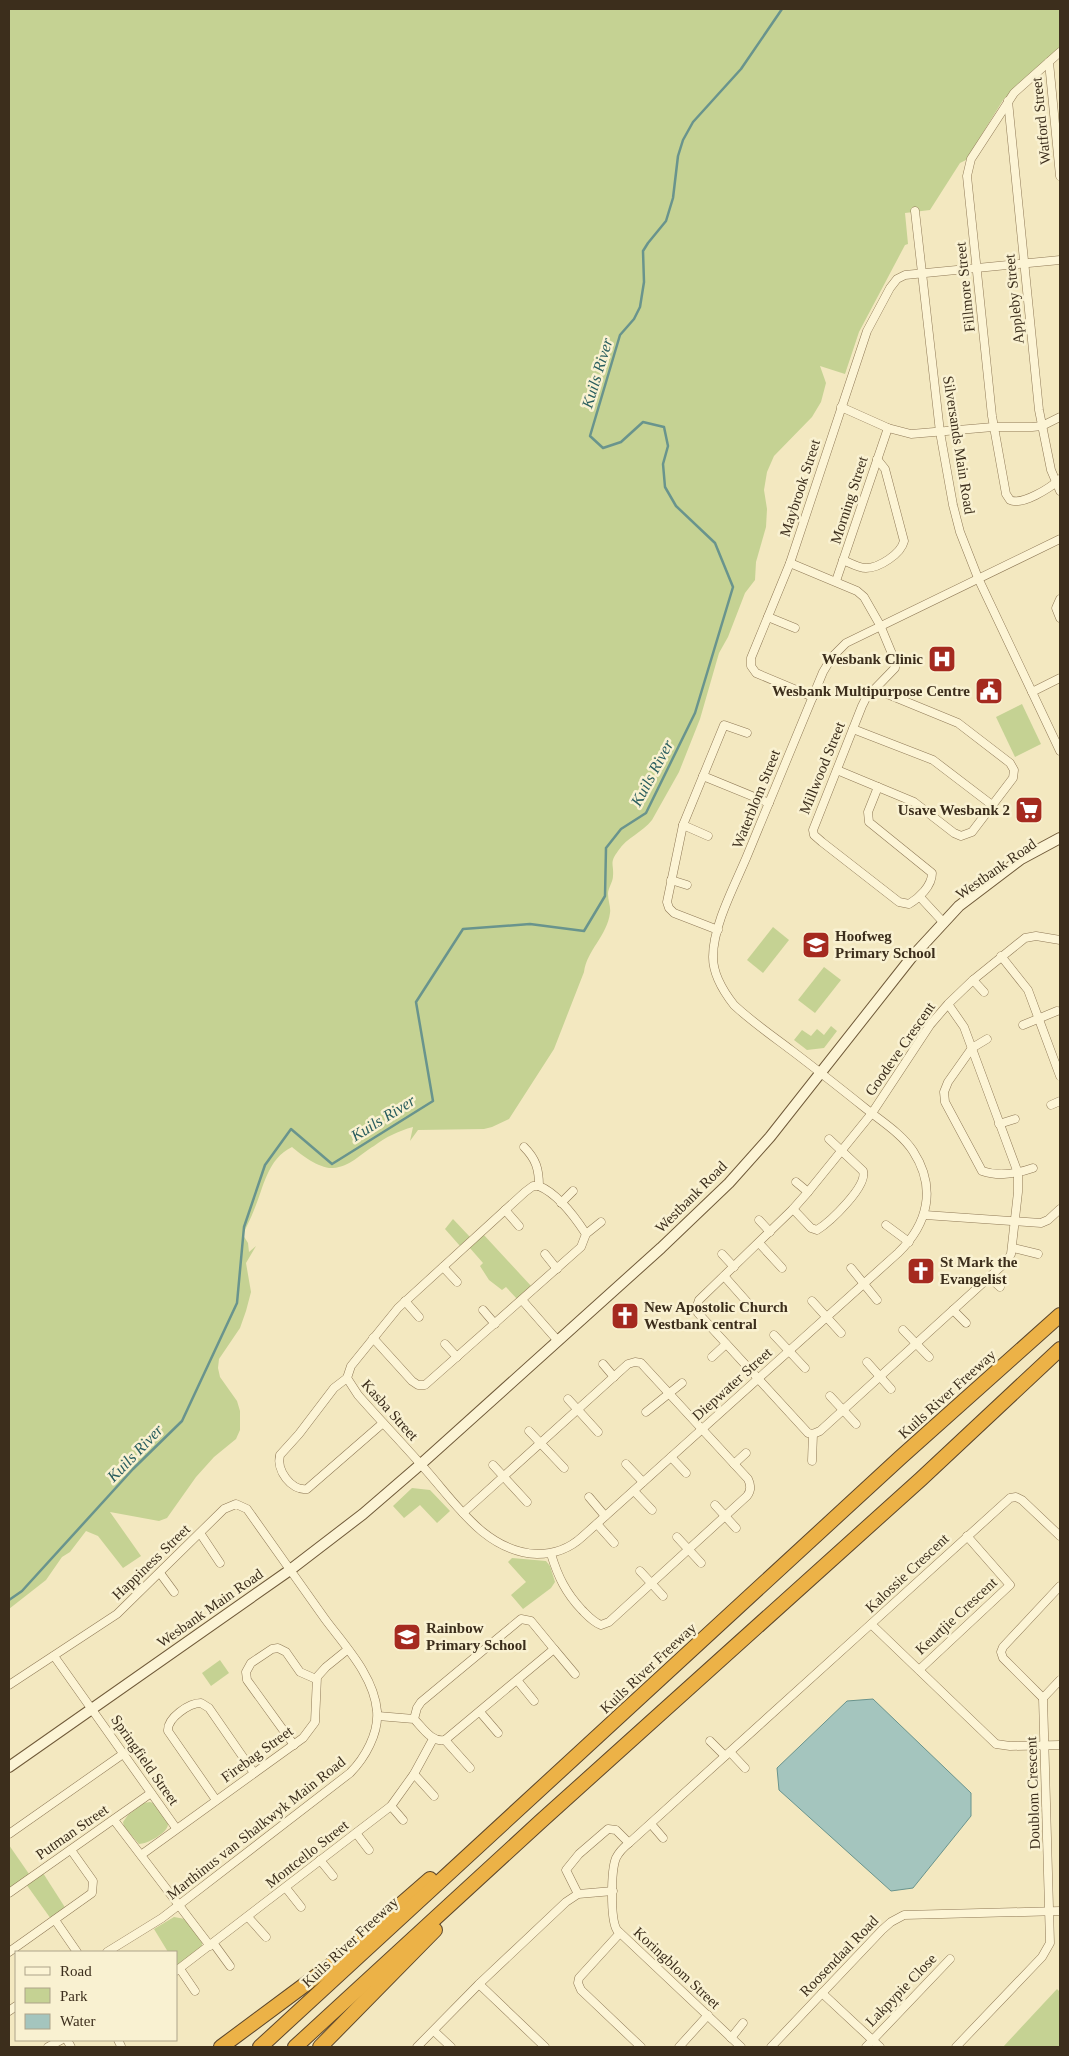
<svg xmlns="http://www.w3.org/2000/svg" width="1069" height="2056" viewBox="0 0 1069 2056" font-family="'Times New Roman',serif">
<rect width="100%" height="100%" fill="#f3e8c0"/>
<g fill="#c5d293">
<path d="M9 9H1060V47L1016 87 1003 100 966 160 960 163 930 210 905 213 908 244 905 245 859 332 845 374 820 366 826 383 821 402 812 417 774 456 767 472 764 490 767 509 766 527 756 562 755 580 745 593 728 637 719 653 700 719 679 772 652 820C642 833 627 837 618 851 609 863 614 864 613 876 613 882 608 888 608 894 608 901 611 907 610 913 607 936 587 950 584 972L554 1049 509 1119 492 1127 484 1129 418 1130 410 1141 413 1127C398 1131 386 1137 374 1146 360 1154 350 1167 333 1168 320 1169 301 1155 292 1147 267 1159 264 1187 254 1210 251 1218 246 1227 243 1235L248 1243 249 1252 256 1246 246 1263 251 1292 246 1311 240 1328 219 1359 218 1368 220 1377 237 1401 240 1411V1430L236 1439 214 1457 196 1477 167 1518 159 1521 110 1512 141 1556 123 1568 98 1536 86 1531 70 1552 62 1557 46 1580 9 1609V741L10 739 9 737Z"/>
<path d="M1022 704 1041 744 1015 757 996 717Z"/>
<path d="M773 927 789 940 763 973 747 960Z"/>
<path d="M824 967 841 980 815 1013 798 1000Z"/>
<path d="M831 1026 837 1031 824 1048 807 1050 794 1040 802 1030 811 1036 817 1029 824 1035Z"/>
<path d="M453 1219 470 1237 460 1246 445 1229Z"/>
<path d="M483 1234 532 1287 517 1299 506 1287 502 1290 489 1280 480 1266 483 1263 469 1247Z"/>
<path d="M412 1488 430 1490 450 1511 437 1523 420 1505 404 1518 393 1506Z"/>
<path d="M512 1558 546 1561 550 1566 555 1582 551 1588 523 1609 511 1595 526 1582 508 1562Z"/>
<path d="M220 1660 229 1673 211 1686 202 1673Z"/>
<path d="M150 1802C156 1804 158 1808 161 1813 163 1816 167 1820 168 1824 168 1833 147 1844 139 1844L124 1827 123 1822 128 1815 144 1803Z"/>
<path d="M9 1845 29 1874 9 1889Z"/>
<path d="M43 1873 66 1909 51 1919 26 1884Z"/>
<path d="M174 1917 185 1919 202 1941V1947L176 1966V1952H168L154 1929Z"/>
<path d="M1057 1989 1060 1992V2047H1003Z"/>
</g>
<path fill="#a4c5be" stroke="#69948d" d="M873 1699 971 1793V1816L913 1888 891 1891 779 1790 777 1768 847 1701Z"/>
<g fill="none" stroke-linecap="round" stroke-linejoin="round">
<path stroke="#69948d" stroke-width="2.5" d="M9 1600 22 1591 133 1469 182 1421 237 1303 244 1227 265 1165 291 1129 332 1164 433 1101 416 1002 463 929 530 924 584 931 605 896 606 848 621 829 646 813 695 713 733 587 715 543 676 506 665 487 663 464 668 446 664 427 643 422 621 442 603 448 590 436 620 335 634 319 640 307 644 282 643 251 648 243 666 221 673 198 678 156 683 140 693 122 741 69 782 9"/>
<defs>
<g id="street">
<path d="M1060 52 1014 93 971 159 967 176 992 416 1006 494 1010 500C1022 506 1050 488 1060 479"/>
<path d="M1049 62 1060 176"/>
<path d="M1008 101 1039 410 1051 470 1060 491"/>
<path d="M915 211 940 432 953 505 960 532 978 578 1060 751"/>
<path d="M841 407 888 428 911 434 993 427H1032L1042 426 1060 417"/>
<path d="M843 560C850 563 859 568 866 568 879 568 901 554 904 541L885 469 877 459"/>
<path d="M790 563 857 591 864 597 880 625 895 661V668L866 698 862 706 813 830 814 835 822 842 899 902 909 904C919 898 932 886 932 873L869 822 868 812 878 787"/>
<path d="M836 581 888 428"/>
<path d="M1060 599 1056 608 1060 618"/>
<path d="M768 617 795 628"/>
<path d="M1032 692 1060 678"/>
<path d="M813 697 756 673 751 666V658L790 563 867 331 890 288 897 279 905 275 1060 260"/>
<path d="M853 729 933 760 992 805"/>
<path d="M837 770 914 802 954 833 961 836 972 832 1013 778 1014 770 1010 763 958 723 875 689"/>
<path d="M703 776 769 803"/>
<path d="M683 825 708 836"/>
<path d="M671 880 687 885"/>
<path d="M920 897 944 923"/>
<path d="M718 930 674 913 669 908 667 902 683 825 724 725 747 733"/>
<path d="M1001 956 1028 990 1060 1076"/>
<path d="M973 980 984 992"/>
<path d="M948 1004 964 1027 1018 1173V1192L1011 1254 1007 1261 820 1431 813 1434 808 1433 698 1313 696 1309 699 1300 793 1209 808 1192 872 1113 930 1025 948 1004 973 980 1025 938 1036 936 1060 940"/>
<path d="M1023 1025 1057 1011"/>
<path d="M987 1039 972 1048 948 1082 944 1092 945 1102 982 1171C999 1177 1016 1174 1033 1168"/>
<path d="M1051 1105 1060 1101"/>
<path d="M999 1124 1015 1119"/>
<path d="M524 1147C536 1159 539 1169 539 1186H533L525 1192 398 1308 351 1366 347 1378 358 1395C380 1420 403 1444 425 1469 456 1504 486 1552 537 1554 554 1554 569 1549 582 1537L898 1253C928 1224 937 1188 913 1151 902 1134 881 1121 865 1108 840 1088 816 1069 791 1050 771 1035 751 1021 734 1005 723 991 713 975 713 957 713 925 735 885 747 856 773 794 798 733 823 672L832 657 846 643 1060 539"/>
<path d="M796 1182 808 1192"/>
<path d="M561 1203 573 1191"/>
<path d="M793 1209 811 1228 817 1230C830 1222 868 1186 863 1171L829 1139"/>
<path d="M505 1210 519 1226"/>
<path d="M925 1215 1041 1223 1048 1220 1060 1209"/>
<path d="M759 1220 770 1232"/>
<path d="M886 1225 909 1242"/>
<path d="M586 1234 601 1222"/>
<path d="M759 1243 782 1268"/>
<path d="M1013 1248 1038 1254"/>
<path d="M545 1254 557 1269"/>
<path d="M722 1254 734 1267"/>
<path d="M443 1267 457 1282"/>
<path d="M851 1268 877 1300"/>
<path d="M724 1276 747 1302"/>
<path d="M989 1277 1000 1287"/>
<path d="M522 1300 558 1341"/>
<path d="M405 1301 419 1317"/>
<path d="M812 1301 841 1333"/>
<path d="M483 1310 495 1324"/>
<path d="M953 1310 966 1323"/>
<path d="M903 1330 929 1357"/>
<path d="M774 1335 805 1368"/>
<path d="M373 1338 412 1381 418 1385H425L581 1247 586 1234C575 1217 558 1194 539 1186"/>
<path d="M445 1344 457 1357"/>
<path d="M712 1357 726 1344"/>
<path d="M867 1362 891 1389"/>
<path d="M603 1364 614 1377"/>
<path d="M347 1378 334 1388 299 1434 280 1455C276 1470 291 1491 307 1489L383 1423"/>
<path d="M830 1396 856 1424"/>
<path d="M568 1399 598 1432"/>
<path d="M646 1412 682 1383"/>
<path d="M529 1431 564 1468"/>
<path d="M671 1457 686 1473"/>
<path d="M812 1461 813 1434"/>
<path d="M626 1464 643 1482"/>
<path d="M734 1464 746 1453"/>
<path d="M493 1465 527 1502"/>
<path d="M634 1491 652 1510"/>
<path d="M589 1497 605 1516"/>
<path d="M715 1505 736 1528"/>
<path d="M463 1513 628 1364 635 1362 641 1363 748 1479C751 1485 751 1491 747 1496L609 1622 601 1625C593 1622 588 1616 582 1610 566 1593 558 1577 551 1554"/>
<path d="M597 1524 614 1543"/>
<path d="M200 1533 220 1563"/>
<path d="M1060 1536 1022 1500 1016 1497 1010 1498 871 1624 996 1744 1010 1746 1060 1745"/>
<path d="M677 1537 701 1563"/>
<path d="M640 1571 663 1596"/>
<path d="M160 1573 174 1592"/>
<path d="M554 1649 575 1674"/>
<path d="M54 1656 176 1828"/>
<path d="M919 1670 1010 1585 967 1536"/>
<path d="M517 1680 534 1701"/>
<path d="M9 1685 117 1614 224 1509 236 1504 247 1509C273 1546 299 1582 325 1619 345 1646 374 1676 377 1711 379 1733 365 1758 350 1773L162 1918 107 1952"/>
<path d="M1043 1698 1003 1658 1001 1652 1003 1647 1060 1586"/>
<path d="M480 1712 498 1733"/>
<path d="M378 1716 414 1719 417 1708 421 1702 521 1619 531 1621 554 1649 445 1740C432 1743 423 1728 414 1719"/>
<path d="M445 1740 470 1768"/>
<path d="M710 1741 725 1756"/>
<path d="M294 1745 247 1680 246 1672 251 1663 272 1649 278 1648 286 1652 300 1672 316 1679"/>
<path d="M730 1752 745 1768"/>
<path d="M414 1774 434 1796"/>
<path d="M216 1800 168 1731C167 1718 189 1703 201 1703L209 1708 254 1773"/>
<path d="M391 1806 403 1820"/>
<path d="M114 1820 210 1946"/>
<path d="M651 1824 663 1838"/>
<path d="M356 1833 369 1850"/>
<path d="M9 1834 123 1754"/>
<path d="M141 1855 303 1738 315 1722 317 1677 326 1667 347 1650"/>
<path d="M320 1860 333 1876"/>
<path d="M286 1888 301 1907"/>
<path d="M9 1893 151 1793"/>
<path d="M578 1894 566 1870 579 1854 608 1829 616 1830 629 1843"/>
<path d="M248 1917 266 1937"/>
<path d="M55 1920 77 1952"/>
<path d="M620 1933 579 1978 578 1983 581 1990 641 2047"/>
<path d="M214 1944 230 1966"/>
<path d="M9 1952 92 1893 93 1881 71 1850"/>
<path d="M180 1969 195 1991"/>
<path d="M176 1971 391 1806 414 1774 433 1739"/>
<path d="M479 1984 545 2047"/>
<path d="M822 1993 880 2047"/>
<path d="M9 2011 16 2006"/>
<path d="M434 2031 451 2047"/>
<path d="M731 2038 743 2023"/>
<path d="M67 2040 71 2047"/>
<path d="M118 2040 121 2046"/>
<path d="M48 2047 61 2040"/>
<path d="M417 2047 479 1984 566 1902 578 1894 613 1891"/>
<path d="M679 2047 708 2015"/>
<path d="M741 2047 617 1930C610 1919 611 1870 616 1858 619 1852 624 1847 629 1843L871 1624"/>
<path d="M771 2047 882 1930 891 1922 904 1915 1060 1911"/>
<path d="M866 2047 950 1959"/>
<path d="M956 2047 1042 1957 1050 1943 1043 1698 1060 1680"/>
</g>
<path id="secondary" d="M9 1767 290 1570 363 1514 421 1464 661 1248 729 1183 770 1137 911 958 959 906 1021 859 1060 838"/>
<g id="highway">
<path d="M221 2047 330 1966 430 1879"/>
<path d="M260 2047 901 1457 1060 1315"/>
<path d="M295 2047 540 1822 921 1479 1060 1349"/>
<path d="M320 2047 435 1930"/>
</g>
</defs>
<use href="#street" stroke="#8f7956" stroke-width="9"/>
<use href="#secondary" stroke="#705a39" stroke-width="12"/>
<use href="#highway" stroke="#5c462b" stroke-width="16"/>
<use href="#street" stroke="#fcf4d5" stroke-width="8"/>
<use href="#secondary" stroke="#fcf4d5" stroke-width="10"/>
<use href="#highway" stroke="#ecb247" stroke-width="14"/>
</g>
<defs>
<symbol id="hospital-square" viewBox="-11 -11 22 22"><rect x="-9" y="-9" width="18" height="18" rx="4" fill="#a52a1f" stroke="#f9f1d1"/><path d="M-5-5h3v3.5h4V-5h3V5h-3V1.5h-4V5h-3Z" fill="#fff"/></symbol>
<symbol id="civic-square" viewBox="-11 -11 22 22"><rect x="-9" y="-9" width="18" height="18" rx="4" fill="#a52a1f" stroke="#f9f1d1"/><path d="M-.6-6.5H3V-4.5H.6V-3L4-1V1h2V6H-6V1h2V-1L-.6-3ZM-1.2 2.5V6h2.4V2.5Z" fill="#fff"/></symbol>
<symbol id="supermarket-square" viewBox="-11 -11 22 22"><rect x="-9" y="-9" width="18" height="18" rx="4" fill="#a52a1f" stroke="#f9f1d1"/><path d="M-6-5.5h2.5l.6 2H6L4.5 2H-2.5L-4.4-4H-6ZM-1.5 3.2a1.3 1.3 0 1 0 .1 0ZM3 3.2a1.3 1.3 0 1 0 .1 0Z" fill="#fff"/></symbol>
<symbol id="school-square" viewBox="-11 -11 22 22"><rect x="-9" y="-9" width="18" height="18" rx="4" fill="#a52a1f" stroke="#f9f1d1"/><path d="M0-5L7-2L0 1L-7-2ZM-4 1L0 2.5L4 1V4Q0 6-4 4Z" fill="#fff"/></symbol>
<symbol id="church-square" viewBox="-11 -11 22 22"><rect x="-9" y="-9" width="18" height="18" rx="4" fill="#a52a1f" stroke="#f9f1d1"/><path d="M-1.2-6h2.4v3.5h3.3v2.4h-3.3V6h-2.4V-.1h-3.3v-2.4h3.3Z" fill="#fff"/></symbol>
</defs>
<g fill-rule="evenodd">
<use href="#hospital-square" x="926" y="643" width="32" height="32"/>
<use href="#civic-square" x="973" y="675" width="32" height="32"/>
<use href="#supermarket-square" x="1013" y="794" width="32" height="32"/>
<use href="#school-square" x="800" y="929" width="32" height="32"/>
<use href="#church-square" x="905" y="1255" width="32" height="32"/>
<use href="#church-square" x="609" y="1300" width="32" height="32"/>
<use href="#school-square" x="391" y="1621" width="32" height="32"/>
</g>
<g text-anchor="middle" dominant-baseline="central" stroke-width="5" stroke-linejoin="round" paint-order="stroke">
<g font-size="15" fill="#3c2e1c" stroke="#f9f1d1">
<text transform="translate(1041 121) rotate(-96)">Watford Street</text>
<text transform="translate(965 287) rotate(-96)">Fillmore Street</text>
<text transform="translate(1014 299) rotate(-96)">Appleby Street</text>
<text transform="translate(959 445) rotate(81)">Silversands Main Road</text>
<text transform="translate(800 488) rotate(-72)">Maybrook Street</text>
<text transform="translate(849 500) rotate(-72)">Morning Street</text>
<text transform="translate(822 768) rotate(-68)">Millwood Street</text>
<text transform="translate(756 799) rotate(-68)">Waterblom Street</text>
<text transform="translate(996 869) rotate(-35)">Westbank Road</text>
<text transform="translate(900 1049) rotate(-55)">Goodeve Crescent</text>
<text transform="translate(691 1197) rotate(-45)">Westbank Road</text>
<text transform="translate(732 1384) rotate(-42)">Diepwater Street</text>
<text transform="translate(947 1394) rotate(-42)">Kuils River Freeway</text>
<text transform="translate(390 1410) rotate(48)">Kasba Street</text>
<text transform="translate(151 1562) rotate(-44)">Happiness Street</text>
<text transform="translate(907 1573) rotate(-43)">Kalossie Crescent</text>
<text transform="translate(210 1608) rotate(-35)">Wesbank Main Road</text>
<text transform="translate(956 1616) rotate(-43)">Keurtjie Crescent</text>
<text transform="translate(648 1668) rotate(-43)">Kuils River Freeway</text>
<text transform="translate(257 1754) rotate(-36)">Firebag Street</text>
<text transform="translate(145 1760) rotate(55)">Springfield Street</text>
<text transform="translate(1033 1793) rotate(-92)">Doublom Crescent</text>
<text transform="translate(256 1828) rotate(-38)">Marthinus van Shalkwyk Main Road</text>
<text transform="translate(72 1832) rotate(-35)">Putman Street</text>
<text transform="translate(307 1854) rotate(-38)">Montcello Street</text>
<text transform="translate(350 1942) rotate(-43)">Kuils River Freeway</text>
<text transform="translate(839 1956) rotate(-46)">Roosendaal Road</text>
<text transform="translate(677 1968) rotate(43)">Koringblom Street</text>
<text transform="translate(901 1990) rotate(-46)">Lakpypie Close</text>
</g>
<g font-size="15" font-weight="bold" fill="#3c2e1c" stroke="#f9f1d1" text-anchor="start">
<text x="923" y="659" text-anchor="end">Wesbank Clinic</text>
<text x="970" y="691" text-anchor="end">Wesbank Multipurpose Centre</text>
<text x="1010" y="810" text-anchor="end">Usave Wesbank 2</text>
<text x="835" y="936">Hoofweg<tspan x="835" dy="17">Primary School</tspan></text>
<text x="940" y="1262">St Mark the<tspan x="940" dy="17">Evangelist</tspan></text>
<text x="644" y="1307">New Apostolic Church<tspan x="644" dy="17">Westbank central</tspan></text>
<text x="426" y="1628">Rainbow<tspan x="426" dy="17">Primary School</tspan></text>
</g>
<g font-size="16" font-style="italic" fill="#295d5e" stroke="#f9f1d1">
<text transform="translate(597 373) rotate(-73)">Kuils River</text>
<text transform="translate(652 773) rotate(-62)">Kuils River</text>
<text transform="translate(383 1118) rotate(-32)">Kuils River</text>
<text transform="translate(135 1453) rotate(-46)">Kuils River</text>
</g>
</g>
<rect width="1069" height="2056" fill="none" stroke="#3c2e1c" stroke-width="20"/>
<rect x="15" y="1951" width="162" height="90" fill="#f9f1d1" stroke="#ada389"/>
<rect x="25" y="1967" width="25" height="8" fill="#fcf4d5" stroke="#ada389"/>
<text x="60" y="1976" font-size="15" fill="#3c2e1c">Road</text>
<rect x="25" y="1988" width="25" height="15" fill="#c5d293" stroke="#ada389"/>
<text x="60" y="2001" font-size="15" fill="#3c2e1c">Park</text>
<rect x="25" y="2014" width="25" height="15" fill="#a4c5be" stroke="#ada389"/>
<text x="60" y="2026" font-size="15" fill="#3c2e1c">Water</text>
</svg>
